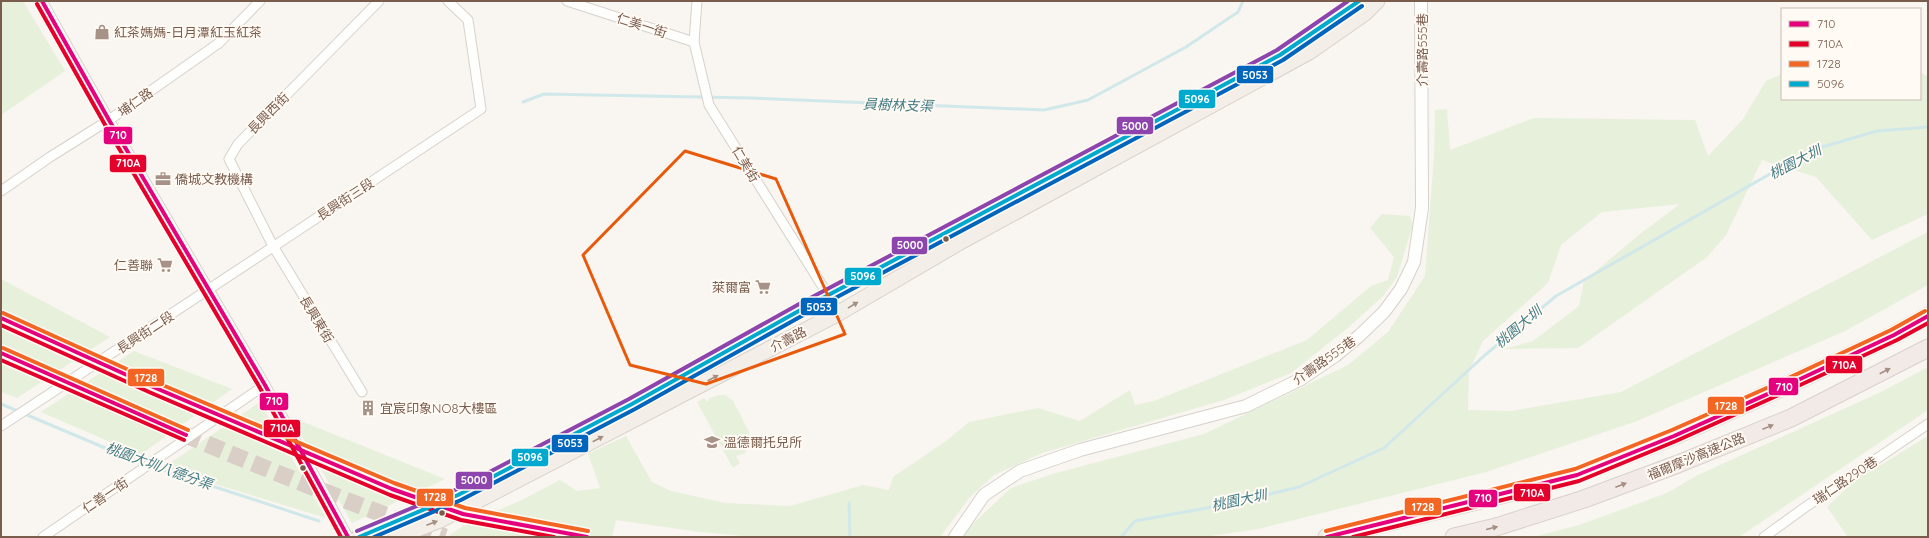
<svg xmlns="http://www.w3.org/2000/svg" width="1929" height="538" viewBox="0 0 1929 538" font-family="Quicksand,'Noto Sans TC',sans-serif">
<rect width="100%" height="100%" fill="#f9f5f0"/>
<g fill="#e7f0db">
<path d="M1 1H23L65 71 1 115Z"/>
<path d="M1920 72 1928 77V214L1872 240 1816 177 1762 160 1726 235 1707 257 1578 348 1504 349 1533 341 1579 306 1584 281 1640 234 1680 204 1602 212 1561 245 1548 283 1483 341 1469 371 1468 410 1511 411 1621 392 1928 232V285L1845 331 1637 421 1486 472 1258 529 1204 537H962L966 530 1011 488 1056 473 1204 434 1348 365 1388 332 1425 276 1434 156 1435 110 1447 109 1450 150 1534 118 1695 120 1708 156 1743 119 1766 81 1782 74V99H1920Z"/>
<path d="M1382 214 1410 216 1413 224 1397 277 1383 296 1349 327 1291 373 1224 400 1042 453 994 475 970 497 940 537H756L700 532 616 520 612 537H447L463 526 524 499 560 480 577 491 600 488 588 454 626 436 652 482 671 491 725 503 790 506 863 485 889 490 893 477 946 441 969 422 1038 408 1080 421 1130 390 1135 405 1154 401 1307 340 1371 286 1388 280 1394 257 1370 228Z"/>
<path d="M1 279 110 337 17 398 1 392Z"/>
<path d="M134 351 232 389 140 455 41 412Z"/>
<path d="M1928 367V410L1739 537H1533L1579 525 1667 493 1698 475 1883 391Z"/>
<path d="M719 395H725L733 401 749 432V444L745 453 736 456 740 463 733 468 697 402 704 398 707 402 710 398Z"/>
<path d="M260 402 326 518 163 468Z"/>
<path d="M291 417 445 479 352 523Z"/>
<path d="M1928 436V537H1848L1827 507 1853 482Z"/>
</g>
<g fill="none" stroke-linecap="round" stroke-linejoin="round">
<g stroke="#d0e8ea" stroke-width="3">
<path d="M523 102 544 94 751 98 1044 110 1088 100 1186 47 1238 12 1243 1"/>
<path d="M1 404 136 461 319 521"/>
<path d="M849 503 850 537"/>
<path d="M1121 537 1135 521 1223 505 1299 487 1384 448 1485 355 1556 296 1812 150 1877 131 1928 127"/>
</g>
<g stroke="#d9cfc7" stroke-width="17" stroke-dasharray="17 8" stroke-linecap="butt">
<path d="M1 318 151 386 392 489 463 514 587 537"/>
<path d="M1 353C147 420 294 483 445 537"/>
</g>
<defs>
<g id="minor">
<path d="M42 1 109 120 265 385 348 537"/>
<path d="M567 1 694 42"/>
<path d="M697 1 694 42 709 105 828 295 837 314"/>
<path d="M1 191 50 157 109 120 219 43 260 1"/>
<path d="M362 392 273 246 229 159 238 144 379 1"/>
<path d="M1 426C162 321 321 215 481 109L468 20 448 1"/>
<path d="M43 537 265 385"/>
<path d="M1764 537 1804 508 1928 424"/>
</g>
<path id="tertiary" d="M955 537 984 495 1020 471 1080 450 1246 406 1301 379 1335 356 1359 336 1384 312 1401 289 1414 262 1422 208 1421 1"/>
<g id="primary">
<path d="M359 537 458 495 632 404 804 308 1280 55 1359 1"/>
<path d="M396 537 440 520 837 314 960 242 1309 52 1365 13 1377 1"/>
</g>
<g id="motorway">
<path d="M1327 537 1489 498 1577 475 1674 436 1781 388 1894 335 1928 316"/>
<path d="M1454 537 1496 527 1584 499 1678 464 1791 418 1928 348"/>
</g>
</defs>
<use href="#minor" stroke="#d7d1cb" stroke-width="11"/>
<use href="#tertiary" stroke="#d7d1cb" stroke-width="14"/>
<use href="#primary" stroke="#dad1cc" stroke-width="17"/>
<use href="#motorway" stroke="#dad1cc" stroke-width="19"/>
<use href="#minor" stroke="#fefefd" stroke-width="9"/>
<use href="#tertiary" stroke="#fefefd" stroke-width="12"/>
<use href="#primary" stroke="#f3eee8" stroke-width="15"/>
<use href="#motorway" stroke="#f2eae7" stroke-width="17"/>
<defs>
<g id="bus-1">
<path d="M42 1 109 120 265 385 348 537"/>
<path d="M1 318 151 386 392 489 463 514 587 537"/>
<path d="M1 353 186 435"/>
<path d="M1327 537 1577 475 1674 436 1781 388 1894 335 1928 316"/>
</g>
<g id="bus-2">
<path d="M37 4 104 123 260 388 341 537"/>
<path d="M1 325 149 392 390 495 461 520 554 537"/>
<path d="M1 360 184 440"/>
<path d="M1353 537 1579 481 1676 441 1783 393 1897 340 1928 323"/>
</g>
<g id="bus-3">
<path d="M3 313 153 381 394 483 465 508 588 531"/>
<path d="M3 348 188 430"/>
<path d="M1326 531 1575 469 1672 430 1778 383 1891 330 1925 311"/>
</g>
<path id="bus-4" d="M359 537 458 495 632 404 804 308 1280 55 1359 1"/>
<path id="bus-5" d="M374 537 461 500 635 409 807 313 1283 60 1362 6"/>
<path id="bus-6" d="M357 531 455 490 629 399 801 303 1277 50 1348 1"/>
</defs>
<use href="#bus-1" stroke="#fffaf3" stroke-width="7"/>
<use href="#bus-2" stroke="#fffaf3" stroke-width="7"/>
<use href="#bus-3" stroke="#fffaf3" stroke-width="7"/>
<use href="#bus-4" stroke="#fffaf3" stroke-width="7"/>
<use href="#bus-5" stroke="#fffaf3" stroke-width="7"/>
<use href="#bus-6" stroke="#fffaf3" stroke-width="7"/>
<use href="#bus-1" stroke="#e5007d" stroke-width="4"/>
<use href="#bus-2" stroke="#e4002b" stroke-width="4"/>
<use href="#bus-3" stroke="#f26522" stroke-width="4"/>
<use href="#bus-4" stroke="#00a9ce" stroke-width="4"/>
<use href="#bus-5" stroke="#0065bd" stroke-width="4"/>
<use href="#bus-6" stroke="#8e44ad" stroke-width="4"/>
</g>
<defs><path id="oneway-solid" d="M-6-.8H1V-3.2L6.5 0L1 3.2V.8H-6Z"/></defs>
<g fill="#a48f83">
<use href="#oneway-solid" transform="translate(853 305) rotate(-31)"/>
<use href="#oneway-solid" transform="translate(713 378) rotate(-28)"/>
<use href="#oneway-solid" transform="translate(598 439) rotate(-28)"/>
<use href="#oneway-solid" transform="translate(432 523) rotate(-21)"/>
</g>
<g fill="#a48e83">
<use href="#oneway-solid" transform="translate(1885 371) rotate(-27)"/>
<use href="#oneway-solid" transform="translate(1768 427) rotate(-22)"/>
<use href="#oneway-solid" transform="translate(1621 485) rotate(-21)"/>
<use href="#oneway-solid" transform="translate(1492 528) rotate(-14)"/>
</g>
<path fill="none" stroke="#e8590c" stroke-width="3" stroke-linejoin="round" d="M685 151 776 179 845 334 706 384 630 365 583 255Z"/>
<defs>
<symbol id="shop-bare" viewBox="-9 -9 18 18"><path d="M-5-2.5h2.3a2.7 3.5 0 0 1 5.4 0H5L5.5 6h-11ZM-1.5-2.5h3a1.5 2.3 0 0 0-3 0Z" fill="#a69286" stroke="#fffaf3" stroke-width="2.5" paint-order="stroke"/></symbol>
<symbol id="office-bare" viewBox="-9 -9 18 18"><path d="M-6-3h4V-5.5h4V-3h4V5H-6ZM-1-4.5V-3h2v-1.5ZM-6 0V1H6V0Z" fill="#a69286" stroke="#fffaf3" stroke-width="2.5" paint-order="stroke"/></symbol>
<symbol id="supermarket-bare" viewBox="-9 -9 18 18"><path d="M-6-5.5h2.5l.6 2H6L4.5 2H-2.5L-4.4-4H-6ZM-1.5 3.2a1.3 1.3 0 1 0 .1 0ZM3 3.2a1.3 1.3 0 1 0 .1 0Z" fill="#a69286" stroke="#fffaf3" stroke-width="2.5" paint-order="stroke"/></symbol>
<symbol id="building-bare" viewBox="-9 -9 18 18"><path d="M-4-6H4V6H1V3H-1V6H-4ZM-2.5-4.3h1.7v1.8h-1.7ZM.8-4.3h1.7v1.8H.8ZM-2.5-1h1.7V.8h-1.7ZM.8-1h1.7V.8H.8Z" fill="#a69286" stroke="#fffaf3" stroke-width="2.5" paint-order="stroke"/></symbol>
<symbol id="school-bare" viewBox="-9 -9 18 18"><path d="M0-5L7-2L0 1L-7-2ZM-4 1L0 2.5L4 1V4Q0 6-4 4Z" fill="#a69286" stroke="#fffaf3" stroke-width="2.5" paint-order="stroke"/></symbol>
</defs>
<g fill-rule="evenodd">
<use href="#shop-bare" x="91" y="21" width="22" height="22"/>
<use href="#office-bare" x="152" y="168" width="22" height="22"/>
<use href="#supermarket-bare" x="154" y="254" width="22" height="22"/>
<use href="#supermarket-bare" x="752" y="276" width="22" height="22"/>
<use href="#building-bare" x="357" y="397" width="22" height="22"/>
<use href="#school-bare" x="701" y="431" width="22" height="22"/>
</g>
<g fill="#7a5c4d" stroke="#fffaf3" stroke-width="1.5">
<circle cx="946" cy="239" r="3.5"/>
<circle cx="303" cy="468" r="3.5"/>
<circle cx="442" cy="513" r="3.5"/>
</g>
<g text-anchor="middle" dominant-baseline="central" stroke-width="4" stroke-linejoin="round" paint-order="stroke">
<g font-size="13" fill="#7a5c4d" stroke="#fffaf3">
<text transform="translate(642 25) rotate(18)">仁美一街</text>
<text transform="translate(1422 50) rotate(-90)">介壽路555巷</text>
<text transform="translate(135 102) rotate(-35)">埔仁路</text>
<text transform="translate(268 113) rotate(-45)">長興西街</text>
<text transform="translate(746 164) rotate(59)">仁美街</text>
<text transform="translate(345 199) rotate(-33)">長興街三段</text>
<text transform="translate(317 319) rotate(59)">長興東街</text>
<text transform="translate(145 332) rotate(-33)">長興街二段</text>
<text transform="translate(788 339) rotate(-27)">介壽路</text>
<text transform="translate(1324 360) rotate(-35)">介壽路555巷</text>
<text transform="translate(1696 456) rotate(-22)">福爾摩沙高速公路</text>
<text transform="translate(1845 480) rotate(-34)">瑞仁路290巷</text>
<text transform="translate(105 495) rotate(-34)">仁善一街</text>
</g>
<g font-size="13" fill="#7a5c4d" stroke="#fffaf3" text-anchor="start">
<text x="114" y="32">紅茶媽媽-日月潭紅玉紅茶</text>
<text x="175" y="179">僑城文教機構</text>
<text x="153" y="265" text-anchor="end">仁善聯</text>
<text x="751" y="287" text-anchor="end">萊爾富</text>
<text x="380" y="408">宜宸印象NO8大樓區</text>
<text x="724" y="442">溫德爾托兒所</text>
</g>
<g font-size="14" font-style="italic" fill="#437c86" stroke="#fffaf3">
<text transform="translate(898 105) rotate(2)">員樹林支渠</text>
<text transform="translate(1795 162) rotate(-27)">桃園大圳</text>
<text transform="translate(1518 327) rotate(-40)">桃園大圳</text>
<text transform="translate(159 466) rotate(20)">桃園大圳八德分渠</text>
<text transform="translate(1239 500) rotate(-12)">桃園大圳</text>
</g>
</g>
<g stroke="#fffaf3" stroke-width="1.5">
<rect x="1236" y="65" width="38" height="19" rx="4" fill="#0065bd"/>
<rect x="1178" y="89" width="38" height="20" rx="4" fill="#00a9ce"/>
<rect x="1116" y="116" width="38" height="19" rx="4" fill="#8e44ad"/>
<rect x="103" y="126" width="30" height="19" rx="4" fill="#e5007d"/>
<rect x="109" y="154" width="38" height="19" rx="4" fill="#e4002b"/>
<rect x="891" y="236" width="37" height="19" rx="4" fill="#8e44ad"/>
<rect x="844" y="267" width="38" height="19" rx="4" fill="#00a9ce"/>
<rect x="800" y="297" width="38" height="19" rx="4" fill="#0065bd"/>
<rect x="1825" y="355" width="38" height="19" rx="4" fill="#e4002b"/>
<rect x="127" y="368" width="38" height="19" rx="4" fill="#f26522"/>
<rect x="1768" y="377" width="31" height="19" rx="4" fill="#e5007d"/>
<rect x="259" y="392" width="30" height="19" rx="4" fill="#e5007d"/>
<rect x="1707" y="396" width="38" height="19" rx="4" fill="#f26522"/>
<rect x="263" y="419" width="38" height="19" rx="4" fill="#e4002b"/>
<rect x="551" y="434" width="38" height="19" rx="4" fill="#0065bd"/>
<rect x="511" y="448" width="38" height="19" rx="4" fill="#00a9ce"/>
<rect x="455" y="471" width="38" height="19" rx="4" fill="#8e44ad"/>
<rect x="1513" y="483" width="38" height="19" rx="4" fill="#e4002b"/>
<rect x="416" y="488" width="38" height="19" rx="4" fill="#f26522"/>
<rect x="1468" y="489" width="30" height="19" rx="4" fill="#e5007d"/>
<rect x="1404" y="497" width="38" height="19" rx="4" fill="#f26522"/>
</g>
<g font-size="11" text-anchor="middle" font-weight="bold" fill="#fff">
<text x="1255" y="79">5053</text>
<text x="1197" y="103">5096</text>
<text x="1135" y="130">5000</text>
<text x="118" y="139">710</text>
<text x="128" y="167">710A</text>
<text x="910" y="249">5000</text>
<text x="863" y="280">5096</text>
<text x="819" y="311">5053</text>
<text x="1844" y="369">710A</text>
<text x="146" y="382">1728</text>
<text x="1784" y="391">710</text>
<text x="274" y="405">710</text>
<text x="1726" y="410">1728</text>
<text x="282" y="432">710A</text>
<text x="570" y="447">5053</text>
<text x="530" y="461">5096</text>
<text x="474" y="484">5000</text>
<text x="1532" y="497">710A</text>
<text x="435" y="501">1728</text>
<text x="1483" y="502">710</text>
<text x="1423" y="511">1728</text>
</g>
<rect width="1929" height="538" fill="none" stroke="#7a5c4d" stroke-width="4"/>
<rect x="1781" y="8" width="140" height="92" fill="#fffaf3" stroke="#cabbb1"/>
<rect x="1789" y="21" width="20" height="6" fill="#e5007d" stroke="#cabbb1"/>
<text x="1817" y="28" font-size="12" fill="#7a5c4d">710</text>
<rect x="1789" y="41" width="20" height="6" fill="#e4002b" stroke="#cabbb1"/>
<text x="1817" y="48" font-size="12" fill="#7a5c4d">710A</text>
<rect x="1789" y="61" width="20" height="6" fill="#f26522" stroke="#cabbb1"/>
<text x="1817" y="68" font-size="12" fill="#7a5c4d">1728</text>
<rect x="1789" y="81" width="20" height="6" fill="#00a9ce" stroke="#cabbb1"/>
<text x="1817" y="88" font-size="12" fill="#7a5c4d">5096</text>
</svg>
